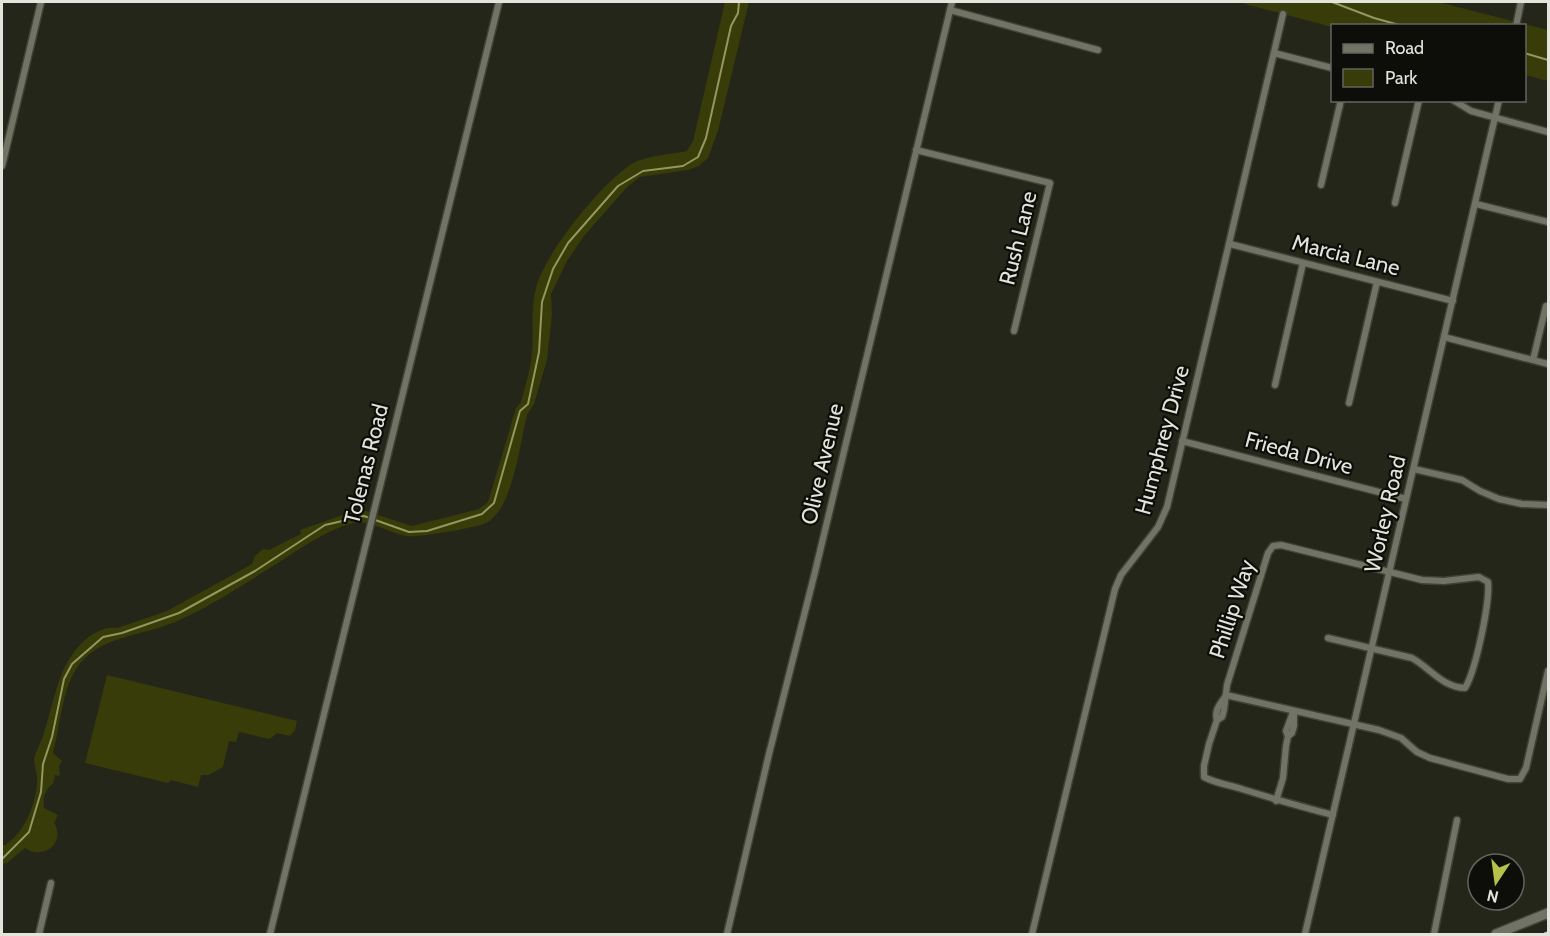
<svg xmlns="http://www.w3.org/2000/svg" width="1550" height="936" viewBox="0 0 1550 936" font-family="Cabin,sans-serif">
<rect width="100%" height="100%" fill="#242619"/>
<g fill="#383c08">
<path d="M725 2H749L718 131 708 158 699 166 688 170 640 177 628 186 584 236 567 261 551 294 552 314 547 360 534 404 527 415C520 442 513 510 486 523 475 528 417 538 406 536 391 534 369 519 353 523 327 530 304 546 281 561 247 582 212 606 175 622 145 635 108 635 84 659 62 681 61 724 53 753L62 761 59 766 60 776 55 775 53 784C44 790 43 798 44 808L58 815 54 823C64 837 52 855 34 852 31 852 28 849 25 848L7 863 2 864V845H5C24 833 36 805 37 782 38 774 34 766 34 759 35 753 42 740 44 733 50 714 57 680 67 663 76 646 96 625 117 628L167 611 252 564 255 556 263 549 269 550 301 534 300 530 354 511H366L412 526 479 509 488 502 516 408 521 402C525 386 531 369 532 352 534 331 530 309 536 288 545 253 599 186 630 165 645 155 669 155 687 151L693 141Z"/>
<path d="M1241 2H1438L1548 30V81L1525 75 1524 26 1332 27 1245 4Z"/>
<path d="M107 675 297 721 295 730 290 736 277 733 270 739 239 732 236 742 229 741 223 767 209 775H201L198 787 171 780 168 783 85 763Z"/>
</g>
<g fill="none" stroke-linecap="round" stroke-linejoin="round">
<g stroke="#92985f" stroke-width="2">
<path d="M1332 2 1374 18 1403 26"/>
<path d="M1524 53 1548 60"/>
<path d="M2 859 29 832 41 792 43 764 52 737 64 679 72 664 103 637 122 633 179 613 255 571 325 525 364 516 409 532 427 531 482 514 494 503 520 411 528 404 539 352 542 302 553 269 568 243 618 186 643 171 683 166 698 157 706 138 731 26 738 13 739 2"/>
</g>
<defs>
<g id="minor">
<path d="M950 10 1098 50"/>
<path d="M1516 26 1521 2"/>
<path d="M1274 53 1332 68"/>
<path d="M1453 100 1471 111 1548 132"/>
<path d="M916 150 1050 183 1014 331"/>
<path d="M2 166 41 2"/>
<path d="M1321 185 1341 100"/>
<path d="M1395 203 1419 100"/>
<path d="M1476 204 1548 222"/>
<path d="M1230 244 1453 301"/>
<path d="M1444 337 1548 364"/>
<path d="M1533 360 1546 306"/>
<path d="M1275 385 1303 263"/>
<path d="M1349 403 1377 282"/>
<path d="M1182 441 1406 499"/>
<path d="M1414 469 1462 480 1480 491 1499 499 1522 504 1548 505"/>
<path d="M1328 638 1412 658C1430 668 1442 687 1465 688 1476 670 1490 602 1488 582L1479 577 1444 581 1422 580 1281 545 1273 546 1268 553 1227 685 1224 710 1222 717 1217 720 1209 744 1204 766V777C1217 784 1231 785 1245 790 1274 799 1303 807 1333 815"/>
<path d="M1226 695 1379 730 1401 738 1417 752 1430 758 1508 779H1520L1526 768 1548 671"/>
<path d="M1217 720C1214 711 1220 704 1225 697"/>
<path d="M1288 736 1286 731 1293 712"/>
<path d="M1276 801 1283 778 1286 746 1288 736 1292 733 1294 726V711"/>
<path d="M39 934 51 883"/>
<path d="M270 934 499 2"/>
<path d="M727 934 769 754 815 572 952 2"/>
<path d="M1032 934 1115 589 1121 575 1158 527 1167 507 1283 14"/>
<path d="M1305 934 1499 100"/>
<path d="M1434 934 1457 820"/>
</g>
<path id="secondary" d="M1496 934 1548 913"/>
</defs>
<use href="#minor" stroke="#404238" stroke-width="9"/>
<use href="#secondary" stroke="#404238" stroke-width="12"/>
<use href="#minor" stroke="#717465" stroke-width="6"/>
<use href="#secondary" stroke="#717465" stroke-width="9"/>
<defs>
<path id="rail" d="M1546 934H1548"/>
</defs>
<use href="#rail" stroke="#bdbeb5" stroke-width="4.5"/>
<use href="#rail" stroke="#0d0e09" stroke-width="2" stroke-dasharray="7" stroke-linecap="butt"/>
</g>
<g text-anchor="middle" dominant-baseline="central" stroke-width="4.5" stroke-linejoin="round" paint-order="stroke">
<g font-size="22" fill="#e3e4dc" stroke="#0d0e09">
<text transform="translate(1018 238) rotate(-76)">Rush Lane</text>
<text transform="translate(1346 255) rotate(14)">Marcia Lane</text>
<text transform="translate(1162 440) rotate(-75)">Humphrey Drive</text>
<text transform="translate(1299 453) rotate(15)">Frieda Drive</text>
<text transform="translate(366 464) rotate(-76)">Tolenas Road</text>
<text transform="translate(822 464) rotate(-77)">Olive Avenue</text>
<text transform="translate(1385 514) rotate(-77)">Worley Road</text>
<text transform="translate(1232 609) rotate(-72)">Phillip Way</text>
</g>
</g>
<rect width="1550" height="936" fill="none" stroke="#e3e4dc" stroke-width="6"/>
<rect x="1331" y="24" width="195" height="78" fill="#0d0e09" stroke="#63645d" stroke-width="1.5"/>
<rect x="1343" y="44" width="30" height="9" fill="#717465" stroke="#63645d" stroke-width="1.5"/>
<text x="1385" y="54" font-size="18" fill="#e3e4dc">Road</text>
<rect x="1343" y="69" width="30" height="18" fill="#383c08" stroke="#63645d" stroke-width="1.5"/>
<text x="1385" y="84" font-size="18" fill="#e3e4dc">Park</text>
<g transform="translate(1496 882) rotate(193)"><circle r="28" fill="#0d0e09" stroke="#63645d" stroke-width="1.5"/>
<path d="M0-4.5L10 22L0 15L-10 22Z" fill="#b6c149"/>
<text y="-9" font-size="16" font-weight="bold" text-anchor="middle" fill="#e3e4dc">N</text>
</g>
</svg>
